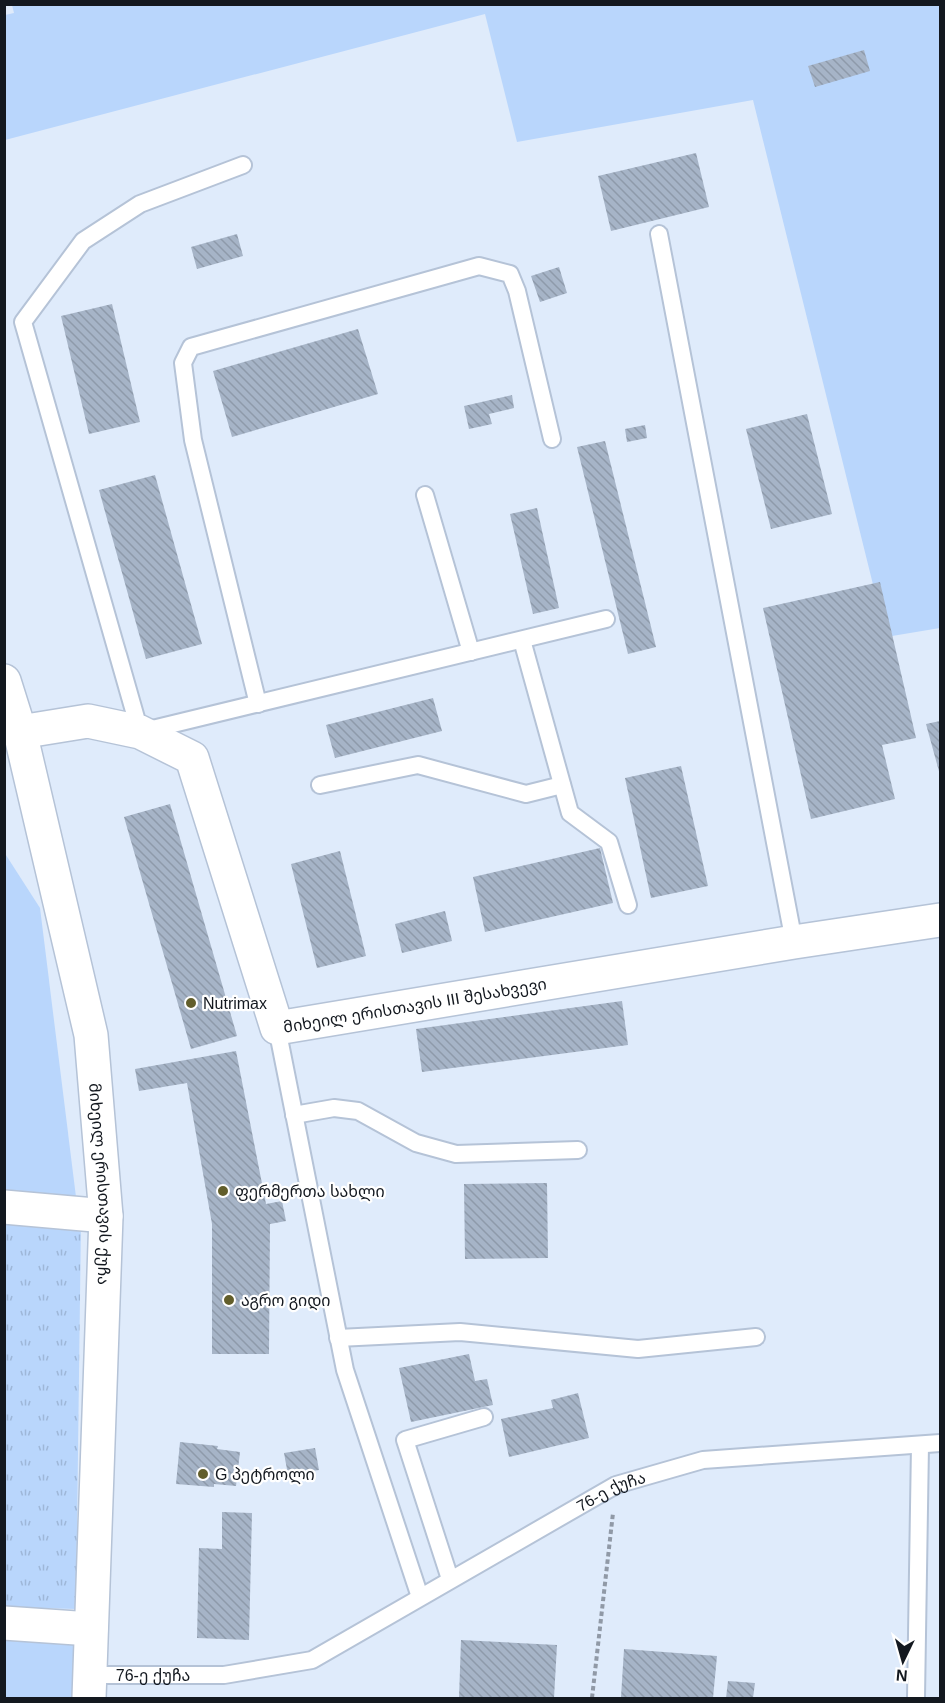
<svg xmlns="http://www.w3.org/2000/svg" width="945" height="1703" viewBox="0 0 945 1703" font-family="Arial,'Noto Sans Georgian',sans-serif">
<defs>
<pattern id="park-tufts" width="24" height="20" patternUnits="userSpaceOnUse" patternTransform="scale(1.5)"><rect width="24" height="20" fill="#b9d6fc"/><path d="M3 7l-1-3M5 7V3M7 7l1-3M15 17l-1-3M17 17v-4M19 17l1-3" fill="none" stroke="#9eb7d8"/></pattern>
<pattern id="building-back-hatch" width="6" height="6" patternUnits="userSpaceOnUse" patternTransform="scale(1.5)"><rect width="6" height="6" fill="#a6b4c7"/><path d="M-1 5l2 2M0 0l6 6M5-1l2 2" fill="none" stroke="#8e9aaa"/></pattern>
</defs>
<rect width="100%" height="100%" fill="#dfebfb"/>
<g fill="#b9d6fc">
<path d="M12 5H940V628L886 637 753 100 517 142 485 14 5 140V15L14 13Z"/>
<path d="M4 852 40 908 78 1213 5 1207Z"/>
<path d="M4 1635 76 1640 74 1698H5Z"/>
</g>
<path fill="url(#park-tufts)" d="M5 1216 81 1220 76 1609 5 1607Z"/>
<g fill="url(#building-back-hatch)">
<path d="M864 50 870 71 815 87 808 66Z"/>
<path d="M696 153 709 207 611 231 598 176Z"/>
<path d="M237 234 243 256 197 269 191 247Z"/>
<path d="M559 267 567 293 540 302 531 276Z"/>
<path d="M112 304 140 422 89 434 61 316Z"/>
<path d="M358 329 378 394 232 437 213 371Z"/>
<path d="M512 395 514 408 489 414 492 424 469 429 464 406Z"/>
<path d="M807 414 832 514 771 529 746 429Z"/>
<path d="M645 425 647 438 627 442 625 429Z"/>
<path d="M605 441 656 647 628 654 577 447Z"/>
<path d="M155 475 202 644 146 659 99 490Z"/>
<path d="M537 508 559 608 533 614 510 514Z"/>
<path d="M880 582 916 738 882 745 895 799 811 819 763 608Z"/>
<path d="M433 698 442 731 335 758 326 725Z"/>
<path d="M940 721V775L926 724Z"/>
<path d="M681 766 708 886 651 898 625 778Z"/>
<path d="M170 804 237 1036 191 1049 124 817Z"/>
<path d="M600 848 613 903 485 932 473 877Z"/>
<path d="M340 851 366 956 317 968 291 864Z"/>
<path d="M445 911 452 941 402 953 395 924Z"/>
<path d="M622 1001 628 1045 422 1072 416 1029Z"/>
<path d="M236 1051 266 1204 282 1201 286 1221 270 1224 269 1354H212V1224L187 1083 139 1091 135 1069Z"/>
<path d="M547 1183 548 1258 465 1259 464 1184Z"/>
<path d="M469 1354 475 1381 487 1379 493 1405 411 1422 399 1368Z"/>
<path d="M578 1393 589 1438 509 1457 501 1419 553 1408 551 1400Z"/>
<path d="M180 1442 218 1446 217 1449 240 1452 236 1486 214 1484V1487L176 1484Z"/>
<path d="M315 1448 319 1470 288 1475 284 1453Z"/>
<path d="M222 1512 252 1513 249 1640 197 1638 199 1548 222 1549Z"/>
<path d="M461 1640 557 1645 554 1698H459Z"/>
<path d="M624 1649 717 1656 713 1698 621 1697Z"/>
<path d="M728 1681 755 1683 753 1698H726Z"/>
</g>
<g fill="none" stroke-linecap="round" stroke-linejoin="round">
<defs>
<g id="service">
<path d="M243 165 140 204 83 241 23 322 140 732 606 619"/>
<path d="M659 234 794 942"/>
<path d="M425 495 471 652"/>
<path d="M522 640 570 813 609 842 628 905"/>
<path d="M258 704 193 440 183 363 191 347 479 266 510 274 517 291 552 439"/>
<path d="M320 785 418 765 526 794 562 785"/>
<path d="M277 1028 345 1370 420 1597"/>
<path d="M294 1115 334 1108 358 1111 416 1143 456 1154 578 1150"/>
<path d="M338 1338 460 1332 638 1349 756 1337"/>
<path d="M450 1579 405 1440 484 1417"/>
<path id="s1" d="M90 1675H224L312 1660 616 1485 703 1460 940 1443"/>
<path d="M916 1698 920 1445"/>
</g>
<g id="minor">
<path id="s2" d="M20 732 88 721 140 732 192 758 277 1028 794 942 940 920"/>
<path d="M4 1207 106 1216"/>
<path d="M4 1623 91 1629"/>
</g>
<g id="secondary">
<path id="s3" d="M4 681 20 732 91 1035 106 1216 89 1698"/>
</g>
</defs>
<use href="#service" stroke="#b5c3d7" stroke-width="20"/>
<use href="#minor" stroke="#b5c3d7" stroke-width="36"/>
<use href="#secondary" stroke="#b5c3d7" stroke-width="36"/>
<path stroke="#9099a6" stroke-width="4" stroke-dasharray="4.5 3" stroke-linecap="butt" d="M592 1698 613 1513"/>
<use href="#service" stroke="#fff" stroke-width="16"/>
<use href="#minor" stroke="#fff" stroke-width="33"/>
<use href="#secondary" stroke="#fff" stroke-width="33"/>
</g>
<g fill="#625e2b" stroke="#fff" stroke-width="2">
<circle cx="191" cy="1003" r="6"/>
<circle cx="223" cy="1191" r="6"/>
<circle cx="229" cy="1300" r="6"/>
<circle cx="203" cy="1474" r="6"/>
</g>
<g text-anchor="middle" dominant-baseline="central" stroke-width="4.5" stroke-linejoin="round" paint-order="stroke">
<g font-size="16" fill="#13181f" stroke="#fff" text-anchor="start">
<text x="203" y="1003">Nutrimax</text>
<text x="235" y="1191">ფერმერთა სახლი</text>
<text x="241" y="1300">აგრო გიდი</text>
<text x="215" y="1474">G პეტროლი</text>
</g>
<g font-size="16" fill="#13181f" stroke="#fff">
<text stroke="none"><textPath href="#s2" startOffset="603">მიხეილ ერისთავის III შესახვევი</textPath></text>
<text stroke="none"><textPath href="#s3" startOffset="514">მიხეილ ერისთავის ქუჩა</textPath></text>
<text stroke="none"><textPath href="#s1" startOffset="567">76-ე ქუჩა</textPath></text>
<text stroke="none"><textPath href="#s1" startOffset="63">76-ე ქუჩა</textPath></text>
</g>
</g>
<rect width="945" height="1703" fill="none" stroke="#13181f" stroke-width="12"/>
<g transform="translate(903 1661) rotate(185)" stroke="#ffffff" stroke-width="4.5" paint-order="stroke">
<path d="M0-4.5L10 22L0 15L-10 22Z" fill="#13181f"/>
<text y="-9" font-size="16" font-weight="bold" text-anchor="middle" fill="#13181f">N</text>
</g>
</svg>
